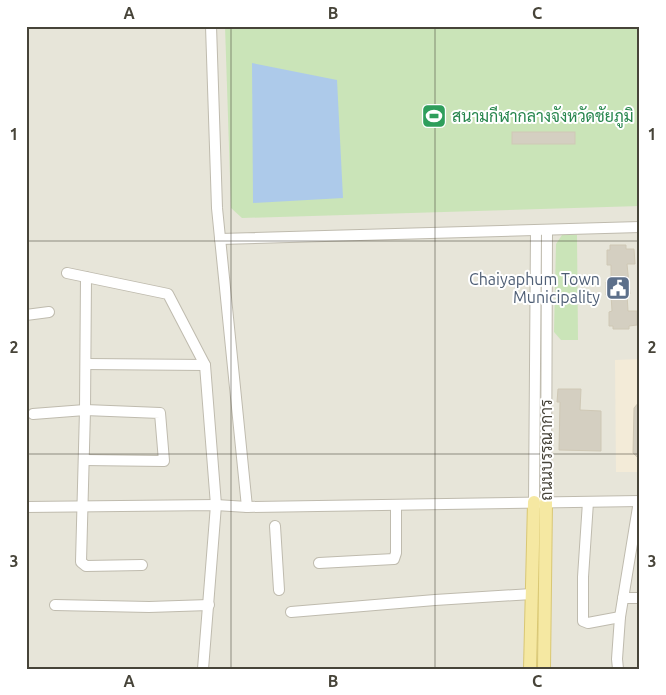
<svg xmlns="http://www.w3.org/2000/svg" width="666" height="695" viewBox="0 0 666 695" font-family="Ubuntu,Sarabun,sans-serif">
<rect width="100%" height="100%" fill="#f4f2eb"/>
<rect fill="#e7e5d9" x="26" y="26" width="614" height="643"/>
<path fill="#f3ebd8" d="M640 359V472H616L615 360Z"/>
<g fill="#cae4b8">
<path d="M225 26H640V206L242 218 231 208Z"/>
<path d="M562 235H577L578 340H561L554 332 556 244Z"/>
</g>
<path fill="#adcaea" d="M252 63 337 80 343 198 253 203Z"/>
<g fill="#d4cfc1" stroke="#cfc8b5">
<rect x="512" y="132" width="63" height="12"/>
<path d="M610 245H626V249H634L635 264H627L630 294H627L628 311H637V325L629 326V329H613V326H609V312L612 311 611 295H606V282L611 281V265H607V250H610Z"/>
<path d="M558 389H581L580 410 601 411V451L559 450 560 402H557Z"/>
<path d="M640 401V460L633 453 634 408Z"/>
</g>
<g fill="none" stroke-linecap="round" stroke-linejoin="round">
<defs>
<g id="minor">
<path d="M211 26 217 208 247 507"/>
<path d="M220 239 640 227"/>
<path d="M67 273 168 294 205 365 216 505 203 669"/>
<path d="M86 277 85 410 81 562 86 566 142 565"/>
<path d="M26 315 49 312"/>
<path d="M86 364 205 365"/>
<path d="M33 414 85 410 160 413 164 461 84 460"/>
<path d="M534 502 536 231"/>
<path d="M546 502 547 230"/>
<path d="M588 502 583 577V621L588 623 620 617"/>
<path d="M26 507 216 505 247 507 640 501"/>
<path d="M275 526 279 590"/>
<path d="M319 563 394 559 396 553V505"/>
<path d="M623 598H640"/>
<path d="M55 605 149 607 209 605"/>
<path d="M291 612 435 600 532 594"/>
<path d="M618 669 617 659 620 617 639 501"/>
</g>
<g id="major">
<path d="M530 669 534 502"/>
<path d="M544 669 546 502"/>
</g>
</defs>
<use href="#minor" stroke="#bfbbae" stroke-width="12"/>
<use href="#major" stroke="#d9c773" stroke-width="14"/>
<use href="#minor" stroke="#fff" stroke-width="10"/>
<use href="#major" stroke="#f5e8a2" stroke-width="12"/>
</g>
<path fill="none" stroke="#474439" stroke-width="1" stroke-opacity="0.55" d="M231 26V669M435 26V669M26 241H640M26 454H640"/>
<defs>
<symbol id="stadium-square" viewBox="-11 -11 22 22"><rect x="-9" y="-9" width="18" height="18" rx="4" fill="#2e9e5b" stroke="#fff"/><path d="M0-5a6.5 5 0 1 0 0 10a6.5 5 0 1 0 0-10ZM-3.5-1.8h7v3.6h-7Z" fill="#fff"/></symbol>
<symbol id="civic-square" viewBox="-11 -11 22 22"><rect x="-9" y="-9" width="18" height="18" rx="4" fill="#5c6f8a" stroke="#fff"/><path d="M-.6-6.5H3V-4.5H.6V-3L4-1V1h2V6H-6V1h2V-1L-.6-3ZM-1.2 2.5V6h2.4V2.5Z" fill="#fff"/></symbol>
</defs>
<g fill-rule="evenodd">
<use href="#stadium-square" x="420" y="102" width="28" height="28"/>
<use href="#civic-square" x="604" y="274" width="28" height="28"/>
</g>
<g text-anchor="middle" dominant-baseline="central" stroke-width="4" stroke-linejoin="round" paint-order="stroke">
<g font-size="16" fill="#27864d" stroke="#fff" text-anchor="start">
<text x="452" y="116">สนามกีฬากลางจังหวัดชัยภูมิ</text>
</g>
<g font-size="16" fill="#4e5e75" stroke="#fff" text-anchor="end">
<text x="600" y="279">Chaiyaphum Town<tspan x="600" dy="18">Municipality</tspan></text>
</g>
<g font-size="16" fill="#474439" stroke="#fff">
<text transform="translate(546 450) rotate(-90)">ถนนบรรณาการ</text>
</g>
</g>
<rect width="666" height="695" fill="none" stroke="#ffffff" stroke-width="55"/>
<rect x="28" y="28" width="610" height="640" fill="none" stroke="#474439" stroke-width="2"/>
<g font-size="16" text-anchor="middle" font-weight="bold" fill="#474439">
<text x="129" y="19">A</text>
<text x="333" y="19">B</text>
<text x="537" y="19">C</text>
<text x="14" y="140">1</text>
<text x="652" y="140">1</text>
<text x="14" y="353">2</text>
<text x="652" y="353">2</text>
<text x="14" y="567">3</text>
<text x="652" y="567">3</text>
<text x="129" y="687">A</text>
<text x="333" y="687">B</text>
<text x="537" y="687">C</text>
</g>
</svg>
